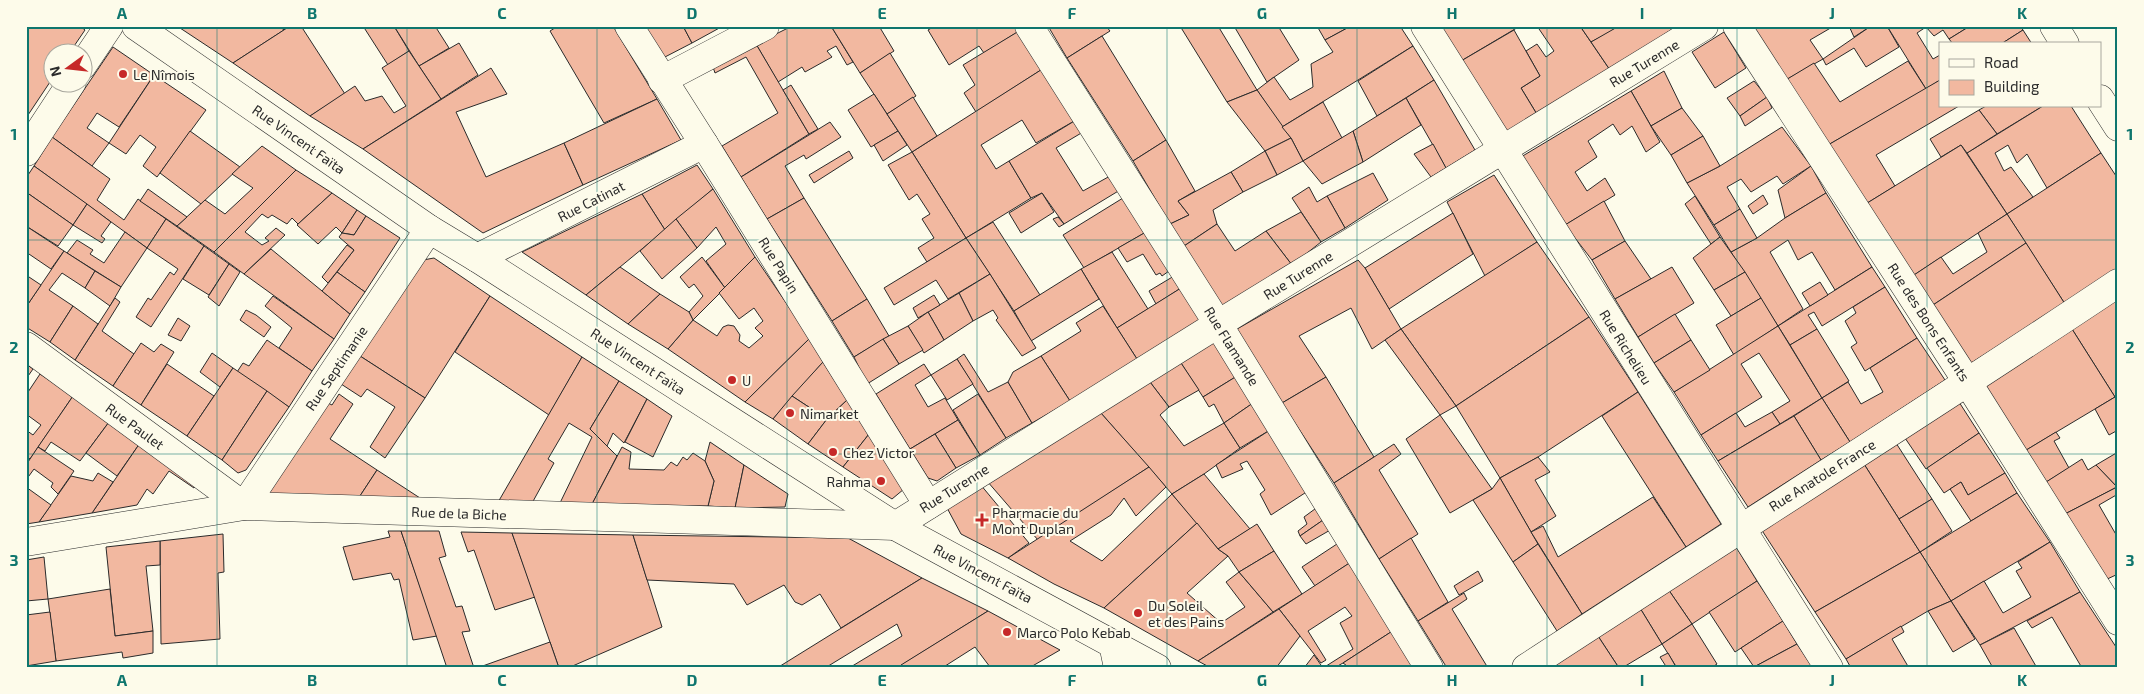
<svg xmlns="http://www.w3.org/2000/svg" width="2144" height="694" viewBox="0 0 2144 694" font-family="'Exo 2',sans-serif">
<rect width="100%" height="100%" fill="#fdfbea"/>
<g fill="#f2b8a0" stroke="#2b2b2b">
<path d="M26 26H80L85 30 70 52H52V79L26 118Z"/>
<path d="M177 26H279L284 30 233 63Z"/>
<path d="M290 26H301L345 94 310 116 233 63Z"/>
<path d="M363 26H394L409 51 388 65Z"/>
<path d="M394 26H435L449 48 419 66Z"/>
<path d="M558 26H613L657 99 604 123 550 31Z"/>
<path d="M652 26H683L692 43 663 58 647 29Z"/>
<path d="M683 26H723L692 43Z"/>
<path d="M792 26H831L853 62 847 65 836 46 827 51 832 57 805 72 802 67 778 82 756 44Z"/>
<path d="M831 26H879L894 51 860 73Z"/>
<path d="M935 26H1016L1019 31 984 53 979 46 949 65 928 30Z"/>
<path d="M1048 26H1106L1110 31 1067 58Z"/>
<path d="M1180 26H1218L1257 90 1227 102Z"/>
<path d="M1234 26H1278L1299 60 1267 82Z"/>
<path d="M1317 26H1351L1325 40Z"/>
<path d="M1351 26H1400L1413 46 1282 127 1257 90 1274 77 1290 100 1313 87 1311 64 1333 52 1325 40Z"/>
<path d="M1447 26H1520L1461 61 1440 31Z"/>
<path d="M1537 26H1580L1610 70 1538 116 1521 88 1540 76 1526 51 1537 44 1546 57 1554 51Z"/>
<path d="M1580 26H1619L1620 27 1591 42Z"/>
<path d="M1677 26 1610 70 1591 42 1619 26Z"/>
<path d="M1751 26H1834L1810 40 1823 59 1784 81Z"/>
<path d="M1849 26H1871L1854 37Z"/>
<path d="M1871 26H1887L1899 47 1866 67 1854 48 1826 65 1823 59Z"/>
<path d="M1887 26H1970L1949 39 1943 30 1934 36 1926 27 1917 33 1933 59 1940 55V80L1926 89Z"/>
<path d="M1970 26H2020L2023 30 2001 44H1953L1949 39Z"/>
<path d="M1514 30 1540 76 1521 88 1538 116 1506 135 1461 61Z"/>
<path d="M2023 30 2032 44H2001Z"/>
<path d="M1019 31 1044 68 976 112 964 93 975 85 963 65Z"/>
<path d="M1724 32 1746 68 1715 88 1692 52Z"/>
<path d="M1102 36 1166 140 1133 161 1067 58Z"/>
<path d="M459 43 478 75 441 99 419 66Z"/>
<path d="M756 44 809 134 741 177 722 146 778 113 746 57 715 73 713 67Z"/>
<path d="M1413 46 1434 80 1377 116 1358 81Z"/>
<path d="M113 47 154 75 119 127 97 113 87 128 109 143 92 166 52 137Z"/>
<path d="M409 51 441 99 363 149 310 116 355 86 365 101 382 96 394 113 406 106 382 68Z"/>
<path d="M890 53 916 96 887 114 860 73Z"/>
<path d="M1908 61 1926 89 1828 145 1784 81 1814 63 1840 102Z"/>
<path d="M491 68 507 94 456 112 486 177 564 143 583 185 483 233 363 149Z"/>
<path d="M1044 68 1076 120 1036 143 1022 120 981 145 996 169 1009 161 1031 198 966 238 912 152Z"/>
<path d="M1664 71 1682 108 1651 126 1631 91Z"/>
<path d="M154 75 206 110 157 177 143 166 156 147 140 135 126 154 109 143Z"/>
<path d="M1434 80 1475 150 1446 168 1406 98Z"/>
<path d="M1940 80V106H1959L1876 155 1895 186 1864 205 1828 145Z"/>
<path d="M1754 81 1767 97 1740 116 1727 98Z"/>
<path d="M791 85 818 129 809 134 783 90Z"/>
<path d="M1257 90 1291 138 1265 151 1227 102Z"/>
<path d="M1631 91 1660 142 1646 152 1632 126 1620 135 1613 124 1588 141 1597 157 1575 172 1587 191 1605 178 1615 195 1565 225 1521 157Z"/>
<path d="M874 94 898 131 871 147 848 110Z"/>
<path d="M913 97 937 136 912 152 887 114Z"/>
<path d="M1767 97 1772 108 1745 126 1740 116Z"/>
<path d="M1406 98 1421 125 1363 162 1353 131Z"/>
<path d="M657 99 681 140 583 185 564 143Z"/>
<path d="M1323 102 1342 138 1303 161 1291 138 1282 127Z"/>
<path d="M1986 106H2043L1997 134 1979 110Z"/>
<path d="M2043 106H2071L2101 153 2047 188 2027 154 2017 163 2008 145 1995 153 2004 171 2011 167 2033 197 2007 214 1967 153Z"/>
<path d="M1682 108 1703 136 1671 155 1651 126Z"/>
<path d="M1979 110 1997 134 1967 153 1961 145 1941 157 1930 139Z"/>
<path d="M1076 120 1083 132 1056 148 1083 191 1110 176 1120 190 1064 224 1042 193 1031 198 1009 161Z"/>
<path d="M830 122 841 137 806 159 804 155 785 166 804 198 767 219 741 177Z"/>
<path d="M1782 127 1811 166 1783 184 1777 176 1751 192 1741 179 1727 187 1740 209 1714 225 1687 183 1720 166Z"/>
<path d="M190 131 240 167 201 204 160 173Z"/>
<path d="M898 131 907 145 883 161 874 145Z"/>
<path d="M1353 131 1363 162 1322 184 1303 161Z"/>
<path d="M1703 136 1720 166 1687 183 1671 155Z"/>
<path d="M52 137 110 179 97 200 124 220 138 199 166 219 147 248 34 166Z"/>
<path d="M1291 138 1303 161 1277 175 1265 151Z"/>
<path d="M1166 140 1195 191 1178 201 1189 215 1170 224 1133 161Z"/>
<path d="M1433 144 1446 168 1431 177 1414 154Z"/>
<path d="M1961 145 2007 214 1911 277 1864 205Z"/>
<path d="M262 146 296 170 214 252 177 226 205 200 225 214 253 188 232 174Z"/>
<path d="M849 151 853 158 814 183 809 175Z"/>
<path d="M1265 151 1277 175 1243 192 1231 172Z"/>
<path d="M912 152 966 238 927 262 918 248 934 238 922 219 930 214 917 194 909 200 888 165Z"/>
<path d="M2101 153 2118 179V268L2065 304 2007 214Z"/>
<path d="M697 165 713 189 665 230 642 194Z"/>
<path d="M34 166 87 204 73 225 26 192V178Z"/>
<path d="M1811 166 1826 193 1785 218 1778 190Z"/>
<path d="M296 170 332 193 298 224 292 218 287 224 272 215 268 218 262 214 245 232 262 245 269 241 265 238 276 228 285 235 244 274 214 252Z"/>
<path d="M1231 172 1243 192 1213 210 1217 224 1184 246 1170 224 1189 215 1178 201Z"/>
<path d="M1373 173 1388 200 1345 228 1327 196Z"/>
<path d="M1494 175 1537 242 1485 276 1447 202Z"/>
<path d="M1309 187 1317 202 1327 196 1345 228 1321 242 1292 198Z"/>
<path d="M148 189 187 217 177 226 140 201Z"/>
<path d="M713 189 755 257 725 288 706 261 726 244 716 227 697 248 676 219Z"/>
<path d="M26 192 73 225 58 246 26 226Z"/>
<path d="M332 193 357 210 342 233 336 227 318 244 297 225Z"/>
<path d="M1042 193 1054 212 1021 233 1009 213Z"/>
<path d="M1826 193 1872 267 1835 290 1812 252 1798 260 1788 240 1770 252 1803 309 1778 326 1731 252 1757 238 1785 218Z"/>
<path d="M642 194 665 230 586 295 522 252Z"/>
<path d="M1763 195 1768 204 1753 214 1748 206Z"/>
<path d="M1695 196 1720 237 1711 244 1685 204Z"/>
<path d="M804 198 867 299 832 321 767 219Z"/>
<path d="M1123 198 1146 232 1084 268 1063 235Z"/>
<path d="M1604 201 1625 241 1592 260 1565 225Z"/>
<path d="M87 204 111 222 101 236 105 239 102 243 73 225Z"/>
<path d="M1740 209 1757 238 1731 252 1714 225Z"/>
<path d="M357 210 366 216 354 235 342 233Z"/>
<path d="M1301 212 1321 242 1292 265 1266 231Z"/>
<path d="M1453 213 1473 254 1389 309 1365 268Z"/>
<path d="M2007 214 2026 243 1930 307 1911 277 1941 257 1953 274 1987 252 1978 233Z"/>
<path d="M366 216 400 238 365 292 337 272 354 250 339 237 342 233 354 235Z"/>
<path d="M1058 217 1064 224 1059 227 1053 219Z"/>
<path d="M166 219 204 246 151 327 136 317 148 298 151 300 170 272 174 275 178 269 147 248Z"/>
<path d="M676 219 697 248 662 279 640 251Z"/>
<path d="M993 222 1040 295 1014 311 966 238Z"/>
<path d="M1217 224 1235 251 1266 231 1292 265 1222 306 1184 246Z"/>
<path d="M26 226 64 251 51 269 26 252Z"/>
<path d="M125 232 147 248 121 287 67 253 77 240 93 250 90 254 104 263Z"/>
<path d="M1146 232 1169 271 1162 276 1160 273 1156 275 1143 254 1127 262 1118 248Z"/>
<path d="M1720 237 1745 272 1714 290 1693 258Z"/>
<path d="M966 238 990 274 948 299 936 280 894 305 884 288Z"/>
<path d="M1625 241 1651 279 1615 299 1592 260Z"/>
<path d="M1537 242 1589 317 1456 406 1401 329Z"/>
<path d="M2026 243 2065 304 1968 365 1930 307Z"/>
<path d="M347 245 354 250 328 283 322 277Z"/>
<path d="M204 246 229 264 209 295 183 279Z"/>
<path d="M271 249 350 314 334 339 244 274Z"/>
<path d="M64 251 95 271 85 288 62 273 49 290 73 306 50 342 26 327V307Z"/>
<path d="M1112 252 1148 309 1117 328 1081 269Z"/>
<path d="M702 257 725 288 693 320 689 312 703 296 694 284 689 288 680 277Z"/>
<path d="M755 257 810 338 745 402 668 349 693 320 717 336 723 327 728 325 734 326 740 335 739 341 749 348 763 336 755 328 763 321 754 308 739 319 719 293Z"/>
<path d="M434 258 490 296 425 398 360 356 423 260Z"/>
<path d="M1358 260 1365 268 1401 329 1372 349 1351 308 1299 336 1326 377 1282 403 1237 329Z"/>
<path d="M229 264 240 272 219 306 208 297Z"/>
<path d="M620 267 660 294 628 324 586 295Z"/>
<path d="M1672 267 1694 303 1638 337 1615 299Z"/>
<path d="M1872 267 1885 287 1822 326 1814 312 1808 315 1817 329 1790 345 1778 326Z"/>
<path d="M1081 269 1099 299 1031 341 1014 311Z"/>
<path d="M95 271 121 287 110 306 85 288Z"/>
<path d="M337 272 365 292 350 314 322 291Z"/>
<path d="M1745 272 1761 298 1731 316 1714 290Z"/>
<path d="M990 274 1036 348 1022 356 996 320 998 318 993 310 973 321 959 293Z"/>
<path d="M26 275 41 285 26 307Z"/>
<path d="M1174 276 1181 288 1156 304 1149 291Z"/>
<path d="M1820 282 1828 295 1810 306 1802 293Z"/>
<path d="M1885 287 1917 338 1865 371 1851 347 1857 343 1845 321 1856 313 1853 307Z"/>
<path d="M1181 288 1206 320 1137 359 1117 328Z"/>
<path d="M959 293 973 321 944 340 928 312Z"/>
<path d="M660 294 689 312 693 320 668 349 628 324Z"/>
<path d="M934 295 940 305 918 318 913 308Z"/>
<path d="M273 296 334 339 312 371 279 348 292 328 265 306Z"/>
<path d="M490 296 582 357 549 415 455 352Z"/>
<path d="M115 298 120 302 102 331 134 354 113 386 75 360Z"/>
<path d="M1761 298 1778 326 1734 355 1716 325Z"/>
<path d="M867 299 889 336 854 357 832 321Z"/>
<path d="M2118 299V395L2115 397 2072 329Z"/>
<path d="M73 306 98 324 75 360 50 342Z"/>
<path d="M1103 306 1137 359 1070 401 1041 356 1081 331 1076 323Z"/>
<path d="M246 310 256 315 271 327 264 337 240 320Z"/>
<path d="M928 312 944 340 924 353 908 326Z"/>
<path d="M1675 314 1691 340 1654 363 1638 337Z"/>
<path d="M1589 317 1638 392 1538 457 1500 478 1456 406Z"/>
<path d="M178 318 190 326 181 341 168 335Z"/>
<path d="M908 326 923 350 899 364 883 339Z"/>
<path d="M1778 326 1822 398 1780 424 1772 412 1790 401 1759 353 1741 364 1762 397 1701 435 1674 392Z"/>
<path d="M1401 329 1456 406 1440 415 1385 340Z"/>
<path d="M1817 329 1849 381 1822 398 1790 345Z"/>
<path d="M2072 329 2115 397 2023 452 1982 387Z"/>
<path d="M810 338 823 362 773 419 745 402Z"/>
<path d="M1917 338 1945 380 1850 442 1822 398 1848 382 1861 404 1883 392 1870 368Z"/>
<path d="M883 339 899 364 867 384 854 357Z"/>
<path d="M267 340 312 371 289 407 237 372 243 363 249 366Z"/>
<path d="M1691 340 1710 370 1674 392 1654 363Z"/>
<path d="M1214 342 1237 376 1203 397 1181 363Z"/>
<path d="M141 343 154 352 161 344 174 352 141 405 113 386Z"/>
<path d="M212 353 233 368 220 387 200 372Z"/>
<path d="M964 354 988 392 1008 382 1032 423 1006 438 957 359Z"/>
<path d="M360 356 425 398 385 458 370 447 395 407 367 389 361 397 341 384Z"/>
<path d="M1041 356 1070 401 1032 423 1008 382 1013 372Z"/>
<path d="M582 357 619 381 590 429 617 456 591 506 559 505 592 437 569 423 548 459 554 463 531 505 497 504Z"/>
<path d="M957 359 973 384 947 400 931 375Z"/>
<path d="M823 362 847 400 827 419 792 396Z"/>
<path d="M1181 363 1199 390 1169 407 1150 382Z"/>
<path d="M26 364 33 369 26 379Z"/>
<path d="M167 364 214 396 187 436 141 405Z"/>
<path d="M924 364 931 375 915 385 928 407 945 398 958 420 910 449 876 394Z"/>
<path d="M233 368 267 391 222 460 187 436Z"/>
<path d="M40 374 73 396 30 459 26 456V430L33 435 41 425 26 414V395Z"/>
<path d="M1237 376 1253 403 1224 423 1214 404 1209 407 1203 397Z"/>
<path d="M1326 377 1374 457 1334 483 1282 403Z"/>
<path d="M619 381 647 399 624 443 613 433 607 446 590 429Z"/>
<path d="M1150 382 1169 407 1160 415 1184 446 1224 423 1240 448 1204 474 1172 494 1100 412Z"/>
<path d="M267 391 289 407 246 470 238 473 222 460Z"/>
<path d="M1638 392 1721 524 1686 547 1602 416Z"/>
<path d="M339 394 353 404 330 439 377 470 356 502 267 496 328 403 332 405Z"/>
<path d="M978 394 1006 438 980 455 953 410Z"/>
<path d="M73 396 109 422 80 461 51 442 45 451 38 447Z"/>
<path d="M792 396 827 419 808 444 773 419Z"/>
<path d="M2115 397 2118 402V430L2109 435 2095 409Z"/>
<path d="M1822 398 1850 442 1821 460 1794 416Z"/>
<path d="M647 399 672 416 653 457 625 442Z"/>
<path d="M847 400 869 434 843 467 808 444 827 419Z"/>
<path d="M1959 402 1979 433 1926 469 1905 438Z"/>
<path d="M1253 403 1270 430 1240 448 1224 423Z"/>
<path d="M1100 412 1149 467 1038 540 987 481Z"/>
<path d="M1772 412 1780 424 1718 461 1701 435 1736 413 1745 427Z"/>
<path d="M1440 415 1492 489 1450 513 1406 439Z"/>
<path d="M1794 416 1821 460 1748 507 1718 461Z"/>
<path d="M958 420 980 455 956 468 935 434Z"/>
<path d="M109 422 140 443 117 476 86 453Z"/>
<path d="M1270 430 1308 491 1271 515 1260 494 1265 490 1247 461 1240 464 1243 469 1222 478 1216 465Z"/>
<path d="M2056 432 2060 438 2054 441 2069 468 2043 484 2023 452Z"/>
<path d="M1979 433 2005 473 1968 495 1961 482 1944 493 1927 468Z"/>
<path d="M869 434 904 489 892 499 843 467Z"/>
<path d="M935 434 956 468 937 481 928 478 910 449Z"/>
<path d="M710 442 744 465 735 508 708 506 714 481 705 461Z"/>
<path d="M140 443 198 482 194 488 169 471 153 494 147 489 137 505 92 513Z"/>
<path d="M1896 443 1932 499 1899 519 1864 464Z"/>
<path d="M1394 444 1401 454 1379 470 1418 534 1379 559 1334 483Z"/>
<path d="M38 447 74 471 58 494 51 487 53 483 34 469 26 480V465Z"/>
<path d="M622 447 631 452 629 469 664 470 671 462 677 466 683 457 687 460 693 453 705 461 714 481 708 506H591Z"/>
<path d="M2118 452V486L2117 487 2096 465Z"/>
<path d="M1538 457 1550 472 1535 480 1556 516 1531 532 1500 478Z"/>
<path d="M2082 459 2088 470 2096 465 2117 487 2063 515 2043 484Z"/>
<path d="M1864 464 1920 552 1815 612 1761 529Z"/>
<path d="M744 465 788 494 785 507 735 508Z"/>
<path d="M1149 467 1166 487 1136 516 1124 498 1111 515 1070 541 1102 561 1172 494 1197 523 1104 608 1054 584 1008 558Z"/>
<path d="M377 470 420 498 356 502Z"/>
<path d="M98 473 113 482 92 513 39 522 71 476 93 481Z"/>
<path d="M2005 473 2017 493 1971 521 1950 489 1961 482 1968 495Z"/>
<path d="M1204 474 1250 529 1218 549 1172 494Z"/>
<path d="M1500 478 1538 544 1513 562 1473 500 1492 489Z"/>
<path d="M980 484 1029 543 1008 558 961 534 946 506Z"/>
<path d="M26 487 51 505 39 522 26 524Z"/>
<path d="M2117 487 2118 494 2099 505 2118 538V574L2103 581 2063 515Z"/>
<path d="M2017 493 2050 542 1951 601 1920 552Z"/>
<path d="M1653 497 1686 547 1582 614 1531 532 1543 526 1558 557Z"/>
<path d="M1932 499 1952 531 1920 552 1899 519Z"/>
<path d="M1319 506 1326 518 1300 536 1298 531 1307 524 1304 517Z"/>
<path d="M1326 518 1332 529 1306 544 1300 536Z"/>
<path d="M1197 523 1218 549 1228 556 1187 593 1221 623 1245 607 1226 582 1239 572 1273 612 1198 661 1104 608Z"/>
<path d="M1257 524 1274 551 1239 572 1228 556 1218 549Z"/>
<path d="M388 531H401L437 636 413 640 399 579 394 580 391 573 353 580 343 547 390 537Z"/>
<path d="M401 531H439L446 556 439 558 456 607 462 606 470 631 462 632 474 668H447Z"/>
<path d="M461 532 512 533 535 597 495 610 474 550 468 552Z"/>
<path d="M512 533 633 535 662 627 568 668H559Z"/>
<path d="M223 534 224 572 218 573 220 639 161 644 160 541Z"/>
<path d="M633 535 848 538 922 578 841 628 820 594 802 605 795 602 784 585 747 605 734 584 647 580Z"/>
<path d="M1411 538 1448 602 1418 621 1379 559Z"/>
<path d="M160 541V565L146 566 153 631 115 636 106 547Z"/>
<path d="M1340 542 1351 562 1315 586 1302 567Z"/>
<path d="M2050 542 2080 592 1980 645 1951 601 1984 581 2003 613 2031 597 2016 571 2022 568 2018 562Z"/>
<path d="M1538 544 1582 614 1557 631 1513 562Z"/>
<path d="M1736 547 1757 581 1692 624 1668 589Z"/>
<path d="M1274 551 1302 594 1273 612 1239 572Z"/>
<path d="M1920 552 1951 601 1928 611 1846 659 1815 612Z"/>
<path d="M44 557 48 599 26 601V560Z"/>
<path d="M1351 562 1394 630 1343 663 1334 668H1323L1353 649 1340 623 1352 616 1345 607 1308 631 1326 660 1321 663 1279 609Z"/>
<path d="M1478 571 1483 581 1459 595 1454 586Z"/>
<path d="M922 578 988 611 897 668H849L902 636 897 624 825 668H777Z"/>
<path d="M1757 581 1783 621 1735 652 1709 612Z"/>
<path d="M110 589 115 636 153 631V653L123 658 122 652 56 661 48 599Z"/>
<path d="M1668 589 1692 624 1662 644 1640 608Z"/>
<path d="M2080 592 2118 650V666L2113 668H2082L2052 617 2032 628 2027 621Z"/>
<path d="M1464 593 1467 599 1452 609 1488 668H1447L1418 621Z"/>
<path d="M1951 601 1975 639 1953 652 1928 611Z"/>
<path d="M1640 608 1662 644 1622 668H1619L1598 636Z"/>
<path d="M1279 609 1300 636 1276 668H1211L1198 661Z"/>
<path d="M988 611 1060 650 1029 668H989L990 667 975 647 942 668H903L901 665Z"/>
<path d="M50 612 56 661 26 666V615Z"/>
<path d="M1783 621 1797 644 1754 667 1741 648Z"/>
<path d="M1692 624 1717 664 1711 668H1677L1662 644Z"/>
<path d="M1901 626 1904 632 1892 639 1909 668H1851L1846 659Z"/>
<path d="M2014 628 2037 668H1993L1980 645Z"/>
<path d="M1394 630 1418 668H1350L1343 663Z"/>
<path d="M1598 636 1619 668H1548Z"/>
<path d="M550 642 559 668H477Z"/>
<path d="M1797 644 1813 668 1754 667Z"/>
<path d="M1668 653 1676 667V668H1667L1660 657Z"/>
<path d="M1314 655 1323 668H1304Z"/>
</g>
<g fill="none" stroke-linecap="round" stroke-linejoin="round">
<defs>
<g id="minor">
<path d="M629 26 704 144 928 505"/>
<path d="M1029 26 1218 324 1429 668"/>
<path d="M1425 26 1829 668"/>
<path d="M1737 26 1968 383 2118 621"/>
<path d="M82 66 109 26"/>
<path d="M662 80 765 26"/>
<path d="M26 152 72 82"/>
<path d="M477 258 704 144"/>
<path d="M26 346 244 506 429 229"/>
<path d="M26 542 244 506 895 526 1218 324 1704 26"/>
<path d="M1113 644 1118 668"/>
<path d="M1526 668C1723 539 1922 414 2118 283"/>
</g>
<g id="tertiary">
<path d="M136 26 429 229 477 258 895 526 1157 668"/>
<path d="M2054 26 2065 44"/>
<path d="M2100 99 2118 127"/>
</g>
</defs>
<use href="#minor" stroke="#2b2b2b" stroke-width="29"/>
<use href="#tertiary" stroke="#2b2b2b" stroke-width="29"/>
<use href="#minor" stroke="#fdfbea" stroke-width="28"/>
<use href="#tertiary" stroke="#fdfbea" stroke-width="28"/>
</g>
<path fill="none" stroke="#0f766e" stroke-width="1" stroke-opacity="0.55" d="M217 26V668M407 26V668M597 26V668M787 26V668M977 26V668M1167 26V668M1357 26V668M1547 26V668M1737 26V668M1927 26V668M26 240H2118M26 454H2118"/>
<g fill="#c62828" stroke="#fdfbea" stroke-width="2">
<circle cx="123" cy="74" r="5"/>
<circle cx="732" cy="380" r="5"/>
<circle cx="790" cy="413" r="5"/>
<circle cx="833" cy="452" r="5"/>
<circle cx="881" cy="481" r="5"/>
<path d="M979.5 512.5h5v5h5v5h-5v5h-5v-5h-5v-5h5z"/>
<circle cx="1138" cy="613" r="5"/>
<circle cx="1007" cy="632" r="5"/>
</g>
<g text-anchor="middle" dominant-baseline="central" stroke-width="4" stroke-linejoin="round" paint-order="stroke">
<g font-size="14" fill="#2b2b2b" stroke="#fdfbea">
<text transform="translate(1644 63) rotate(-31)">Rue Turenne</text>
<text transform="translate(299 139) rotate(35)">Rue Vincent Faïta</text>
<text transform="translate(591 201) rotate(-27)">Rue Catinat</text>
<text transform="translate(779 265) rotate(58)">Rue Papin</text>
<text transform="translate(1298 275) rotate(-32)">Rue Turenne</text>
<text transform="translate(1929 322) rotate(57)">Rue des Bons Enfants</text>
<text transform="translate(1232 346) rotate(58)">Rue Flamande</text>
<text transform="translate(1626 347) rotate(58)">Rue Richelieu</text>
<text transform="translate(638 361) rotate(33)">Rue Vincent Faïta</text>
<text transform="translate(336 368) rotate(-56)">Rue Septimanie</text>
<text transform="translate(135 426) rotate(36)">Rue Paulet</text>
<text transform="translate(1822 475) rotate(-32)">Rue Anatole France</text>
<text transform="translate(954 488) rotate(-32)">Rue Turenne</text>
<text transform="translate(459 513) rotate(2)">Rue de la Biche</text>
<text transform="translate(983 573) rotate(28)">Rue Vincent Faïta</text>
</g>
<g font-size="14" fill="#2b2b2b" stroke="#fdfbea" text-anchor="start">
<text x="133" y="74">Le Nîmois</text>
<text x="742" y="380">U</text>
<text x="800" y="413">Nimarket</text>
<text x="843" y="452">Chez Victor</text>
<text x="871" y="481" text-anchor="end">Rahma</text>
<text x="992" y="512">Pharmacie du<tspan x="992" dy="16">Mont Duplan</tspan></text>
<text x="1148" y="605">Du Soleil<tspan x="1148" dy="16">et des Pains</tspan></text>
<text x="1017" y="632">Marco Polo Kebab</text>
</g>
</g>
<rect width="2144" height="694" fill="none" stroke="#fdfbea" stroke-width="55"/>
<rect x="1939" y="42" width="162" height="65" fill="#fdfbea" stroke="#a9a89e"/>
<rect x="1949" y="59" width="25" height="8" fill="#fdfbea" stroke="#a9a89e"/>
<text x="1984" y="68" font-size="15" fill="#2b2b2b">Road</text>
<rect x="1949" y="80" width="25" height="15" fill="#f2b8a0" stroke="#a9a89e"/>
<text x="1984" y="92" font-size="15" fill="#2b2b2b">Building</text>
<g transform="translate(68 68) rotate(255)"><circle r="24" fill="#fdfbea" stroke="#a9a89e"/>
<path d="M0-4L9 19L0 12L-9 19Z" fill="#c62828"/>
<text y="-8" font-size="14" font-weight="bold" text-anchor="middle" fill="#2b2b2b">N</text>
</g>
<rect x="28" y="28" width="2088" height="638" fill="none" stroke="#0f766e" stroke-width="2"/>
<g font-size="16" text-anchor="middle" font-weight="bold" fill="#0f766e">
<text x="122" y="19">A</text>
<text x="312" y="19">B</text>
<text x="502" y="19">C</text>
<text x="692" y="19">D</text>
<text x="882" y="19">E</text>
<text x="1072" y="19">F</text>
<text x="1262" y="19">G</text>
<text x="1452" y="19">H</text>
<text x="1642" y="19">I</text>
<text x="1832" y="19">J</text>
<text x="2022" y="19">K</text>
<text x="14" y="140">1</text>
<text x="2130" y="140">1</text>
<text x="14" y="353">2</text>
<text x="2130" y="353">2</text>
<text x="14" y="566">3</text>
<text x="2130" y="566">3</text>
<text x="122" y="686">A</text>
<text x="312" y="686">B</text>
<text x="502" y="686">C</text>
<text x="692" y="686">D</text>
<text x="882" y="686">E</text>
<text x="1072" y="686">F</text>
<text x="1262" y="686">G</text>
<text x="1452" y="686">H</text>
<text x="1642" y="686">I</text>
<text x="1832" y="686">J</text>
<text x="2022" y="686">K</text>
</g>
</svg>
